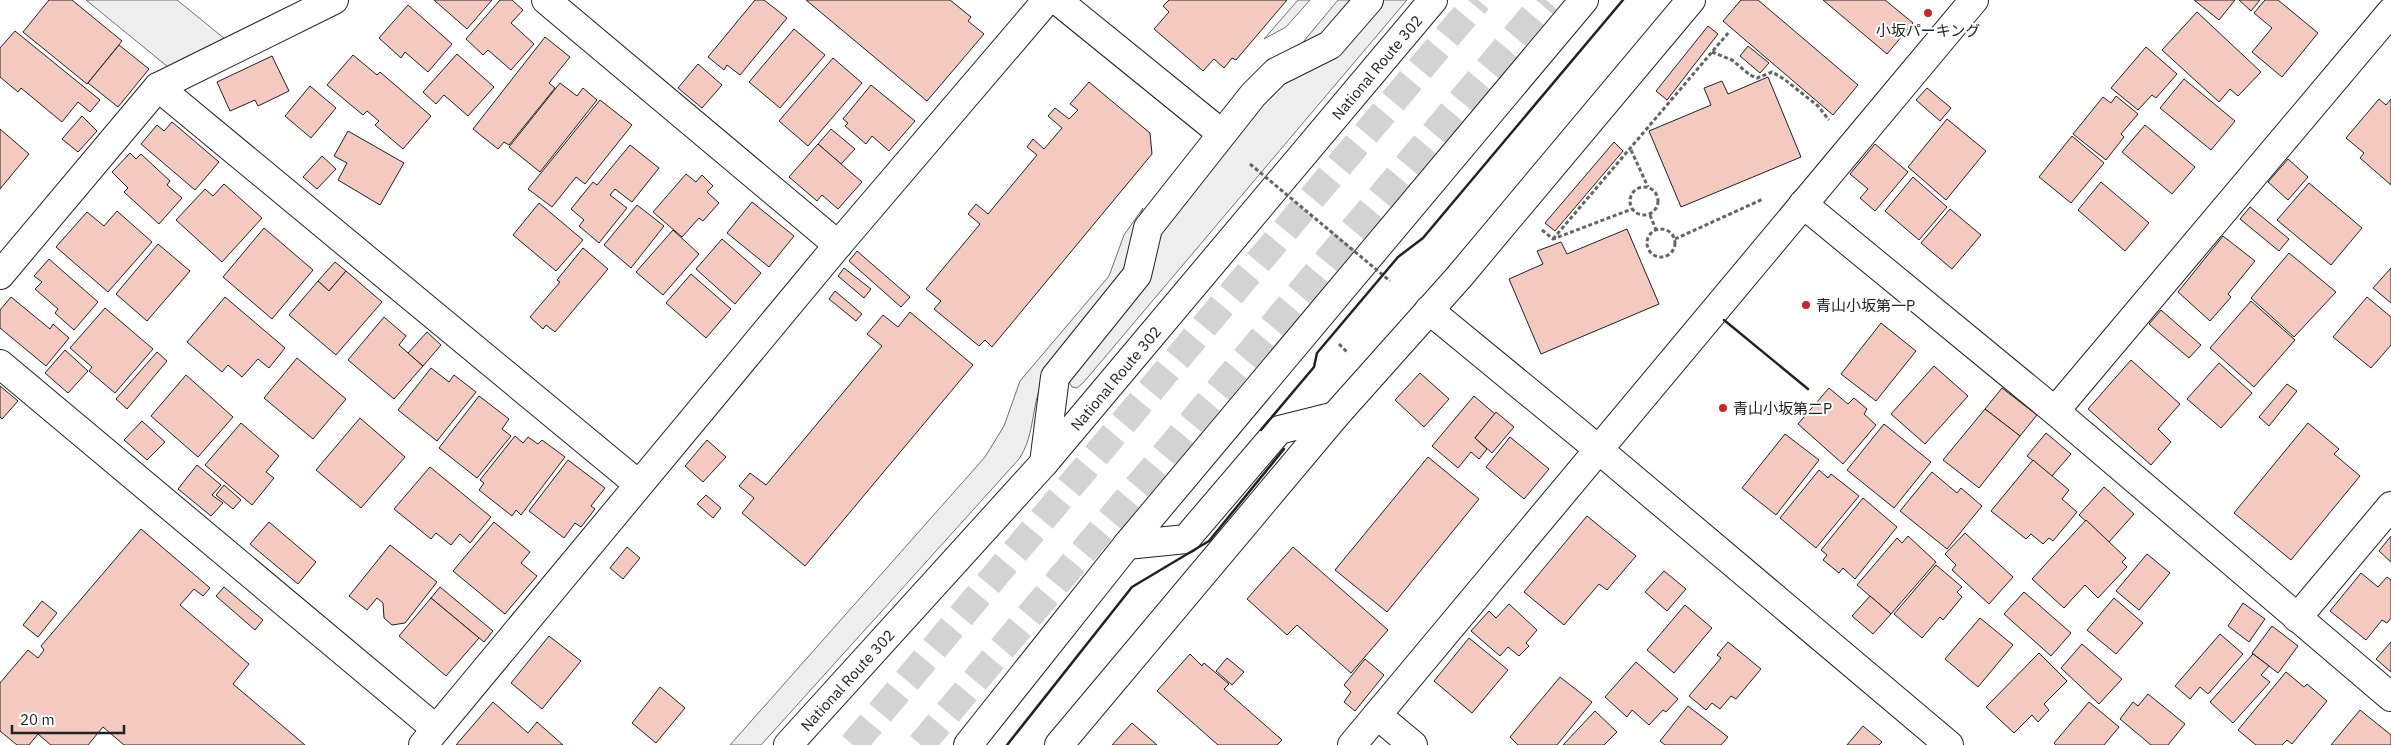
<svg xmlns="http://www.w3.org/2000/svg" width="2391" height="745" viewBox="0 0 2391 745" font-family="'IBM Plex Sans','Noto Sans JP',sans-serif">
<rect width="100%" height="100%" fill="#fff"/>
<g fill="#eee" stroke="#6f6f6f">
<path d="M86 0H177L225 39 168 67Z"/>
<path d="M1298 0H1310L1286 27 1264 39Z"/>
<path d="M1338 0H1357L1326 36 1299 47Z"/>
<path d="M1381 0H1407L1083 383 1077 388 1072 387 1069 382V375L1155 234 1284 79Z"/>
<path d="M1143 208 1136 227 1130 266 1045 375C1031 401 1036 434 1019 459L761 745H730L985 457 1004 426 1020 381 1109 276 1124 235Z"/>
</g>
<g fill="#f3c9c0" stroke="#222">
<path d="M49 0H72L122 41 87 84 23 32Z"/>
<path d="M434 0H492L467 29Z"/>
<path d="M500 0H512L523 10 511 23 534 44 511 70 488 50 483 55 466 39Z"/>
<path d="M755 0H764L787 18 740 75 727 65 724 70 708 57Z"/>
<path d="M806 0H950L971 17 968 21 984 34 927 101Z"/>
<path d="M1169 0H1287L1236 60 1232 58 1224 68 1214 59 1203 71 1154 29 1169 12 1163 6Z"/>
<path d="M1741 0H1758L1858 85 1833 115 1723 21Z"/>
<path d="M1823 0H1885L1913 23 1887 54Z"/>
<path d="M2194 0H2235L2219 20Z"/>
<path d="M2239 0H2260L2251 11Z"/>
<path d="M2265 0H2278L2318 33 2282 77 2252 52 2272 28 2254 13Z"/>
<path d="M408 5 452 44 428 72 405 52 401 58 379 38Z"/>
<path d="M2197 12 2261 72 2238 96 2230 89 2219 102 2162 50Z"/>
<path d="M1708 26 1718 34 1667 100 1656 91Z"/>
<path d="M794 29 825 55 780 108 749 82Z"/>
<path d="M15 31 100 100 90 112 78 102 62 122 21 88 18 92 0 77V48Z"/>
<path d="M545 37 570 57 549 83 555 88 509 145 504 142 498 149 473 129Z"/>
<path d="M119 45 149 69 118 107 88 83Z"/>
<path d="M1748 46 1769 63 1760 73 1740 56Z"/>
<path d="M2146 47 2177 74 2156 98 2152 95 2138 110 2111 88Z"/>
<path d="M457 54 494 87 468 116 444 95 436 104 423 92Z"/>
<path d="M353 55 377 75 380 72 431 116 403 149 375 125 379 121 367 111 363 115 327 85Z"/>
<path d="M272 56 289 91 258 106 255 100 230 111 217 82Z"/>
<path d="M833 58 862 83 808 146 779 121Z"/>
<path d="M698 64 722 85 702 108 678 88Z"/>
<path d="M1768 77 1801 157 1681 207 1649 131 1711 105 1704 88 1722 81 1728 94Z"/>
<path d="M2184 79 2235 121 2211 150 2160 108Z"/>
<path d="M1089 82 1150 133 1152 154 992 347 985 340 979 346 934 309 941 301 926 289 980 224 968 214 976 204 988 214 1037 155 1027 147 1033 139 1044 149 1062 128 1048 116 1055 108 1069 119 1078 110 1070 104Z"/>
<path d="M560 83 577 96 583 88 597 100 540 172 509 147Z"/>
<path d="M871 85 915 121 889 151 872 136 866 144 845 126 848 123 843 119Z"/>
<path d="M310 86 336 108 311 138 285 116Z"/>
<path d="M1927 88 1951 108 1940 121 1916 100Z"/>
<path d="M2116 96 2138 114 2121 134 2124 137 2106 160 2073 134 2103 97 2111 103Z"/>
<path d="M2379 99 2386 105 2391 99V185L2360 158 2364 153 2346 138Z"/>
<path d="M600 100 632 125 585 184 576 177 552 207 528 189Z"/>
<path d="M82 116 97 131 78 152 62 139Z"/>
<path d="M1947 119 1986 151 1946 200 1908 167Z"/>
<path d="M172 122 219 162 195 190 141 144 157 125 164 131Z"/>
<path d="M2145 125 2195 167 2172 194 2122 152Z"/>
<path d="M0 129 29 154 0 189Z"/>
<path d="M831 129 855 149 841 164 818 144Z"/>
<path d="M348 131 404 163 380 205 338 180 347 163 334 156Z"/>
<path d="M2072 136 2104 163 2071 203 2039 177Z"/>
<path d="M1614 142 1623 151 1555 231 1545 223Z"/>
<path d="M818 144 862 182 838 209 822 195 817 201 789 177Z"/>
<path d="M1875 144 1908 172 1875 211 1860 198 1868 189 1850 174Z"/>
<path d="M630 145 659 168 632 202 615 189 610 195 627 208 599 243 579 226 584 220 571 209 593 182 597 185Z"/>
<path d="M130 153 136 159 141 154 170 181 167 185 182 198 159 224 124 192 128 188 112 172Z"/>
<path d="M322 156 336 169 317 189 303 177Z"/>
<path d="M2288 159 2308 177 2288 200 2268 182Z"/>
<path d="M686 174 696 182 702 175 713 186 707 192 719 203 703 221 699 218 682 237 653 212Z"/>
<path d="M1913 177 1947 207 1919 240 1885 211Z"/>
<path d="M2101 182 2149 223 2125 251 2078 210Z"/>
<path d="M2309 183 2362 228 2331 265 2277 220Z"/>
<path d="M224 184 262 218 222 262 176 220 205 189 213 196Z"/>
<path d="M752 202 794 236 769 267 727 233Z"/>
<path d="M539 203 583 240 556 271 513 235Z"/>
<path d="M637 205 664 226 631 268 604 245Z"/>
<path d="M2250 207 2289 239 2279 251 2240 219Z"/>
<path d="M1950 209 1981 235 1952 269 1921 243Z"/>
<path d="M117 211 152 242 108 292 56 247 87 212 104 226Z"/>
<path d="M264 228 313 270 272 319 223 277Z"/>
<path d="M1627 229 1659 304 1541 354 1509 279 1543 264 1537 251 1561 242 1567 254Z"/>
<path d="M673 230 699 254 663 295 636 272Z"/>
<path d="M2223 236 2255 261 2228 294 2231 297 2210 321 2178 292Z"/>
<path d="M722 239 761 273 735 304 696 269Z"/>
<path d="M158 244 190 271 147 321 116 294Z"/>
<path d="M583 248 608 269 555 332 546 325 543 329 530 317 560 282 557 280Z"/>
<path d="M857 251 910 297 901 307 849 261Z"/>
<path d="M2289 253 2336 292 2294 337 2251 298Z"/>
<path d="M49 259 98 302 74 330 55 313 58 309 35 289 42 282 34 276Z"/>
<path d="M335 262 346 271 329 291 318 281Z"/>
<path d="M844 268 871 289 864 298 838 276Z"/>
<path d="M2391 268V303L2373 288Z"/>
<path d="M346 271 382 302 336 355 289 315 318 281 329 291Z"/>
<path d="M691 274 731 309 706 338 666 303Z"/>
<path d="M835 291 862 314 856 321 829 299Z"/>
<path d="M11 297 50 329 53 324 69 338 46 366 0 328V310Z"/>
<path d="M225 297 285 348 269 368 258 359 242 377 228 365 222 372 187 342Z"/>
<path d="M2367 297 2391 317V345L2371 368 2333 337Z"/>
<path d="M2251 301 2295 340 2254 387 2210 348Z"/>
<path d="M105 308 153 349 115 393 89 371 92 367 70 348Z"/>
<path d="M2161 310 2201 345 2189 358 2149 324Z"/>
<path d="M910 312 973 365 805 566 742 513 754 498 739 486 750 473 766 485 882 346 867 334 883 315 898 327Z"/>
<path d="M384 317 406 336 399 345 423 366 394 399 348 360Z"/>
<path d="M1881 323 1916 351 1876 401 1841 374Z"/>
<path d="M427 332 441 345 423 366 408 353Z"/>
<path d="M65 350 88 371 68 393 45 373Z"/>
<path d="M157 352 167 361 127 409 116 399Z"/>
<path d="M297 358 346 399 313 439 264 398Z"/>
<path d="M2131 360 2180 404 2158 429 2171 442 2151 465 2088 409Z"/>
<path d="M2219 363 2252 393 2221 428 2187 399Z"/>
<path d="M1934 366 1968 396 1925 444 1891 414Z"/>
<path d="M431 368 449 382 454 375 476 392 437 441 398 410Z"/>
<path d="M1420 373 1449 399 1424 427 1395 400Z"/>
<path d="M186 375 233 417 198 457 151 416Z"/>
<path d="M2287 384 2297 391 2269 426 2259 417Z"/>
<path d="M0 386 18 401 2 419 0 417Z"/>
<path d="M1829 388 1848 404 1854 398 1867 409 1864 414 1876 425 1843 464 1798 424Z"/>
<path d="M2002 388 2037 415 2020 436 1985 409Z"/>
<path d="M479 396 509 419 502 429 511 436 477 478 439 448Z"/>
<path d="M1474 396 1495 414 1475 438 1487 449 1479 459 1471 452 1458 468 1432 446Z"/>
<path d="M1985 409 2020 436 1979 488 1943 460Z"/>
<path d="M1496 412 1514 427 1492 453 1475 438Z"/>
<path d="M360 418 405 457 361 508 316 470Z"/>
<path d="M142 421 165 442 147 460 124 440Z"/>
<path d="M241 423 279 456 266 472 274 478 252 505 205 465Z"/>
<path d="M2308 423 2339 449 2334 454 2360 476 2291 560 2234 513Z"/>
<path d="M1884 424 1931 462 1894 508 1847 470Z"/>
<path d="M2046 433 2071 454 2052 476 2027 456Z"/>
<path d="M1785 434 1819 460 1776 515 1742 488Z"/>
<path d="M515 436 523 443 528 437 538 444 542 440 565 457 521 515 516 510 512 516 479 490 484 483 480 480Z"/>
<path d="M1510 437 1549 469 1524 499 1486 467Z"/>
<path d="M707 440 726 457 703 482 685 466Z"/>
<path d="M1428 457 1479 499 1387 612 1335 570Z"/>
<path d="M568 460 605 488 591 506 595 509 581 527 575 523 564 538 529 511Z"/>
<path d="M2033 460 2069 490 2062 499 2077 512 2053 541 2049 538 2043 544 2031 534 2026 539 1991 511Z"/>
<path d="M197 465 221 485 212 495 223 503 211 516 178 489Z"/>
<path d="M430 467 491 517 470 543 460 534 451 545 436 533 431 539 394 509Z"/>
<path d="M1819 470 1828 478 1831 474 1859 496 1816 548 1780 518Z"/>
<path d="M1932 472 1957 493 1961 488 1982 506 1947 549 1900 511Z"/>
<path d="M224 485 241 500 233 509 216 495Z"/>
<path d="M2104 487 2134 514 2109 542 2079 515Z"/>
<path d="M706 495 721 508 713 518 697 504Z"/>
<path d="M1863 498 1897 527 1855 579 1843 568 1839 573 1823 560 1827 555 1821 550Z"/>
<path d="M1587 516 1636 556 1607 590 1599 584 1564 625 1524 592Z"/>
<path d="M2086 520 2126 558 2122 562 2127 567 2098 598 2085 585 2064 608 2032 579Z"/>
<path d="M269 522 316 562 298 584 250 544Z"/>
<path d="M494 522 530 552 521 563 537 576 505 614 453 571Z"/>
<path d="M141 529 210 588 203 596 194 589 180 605 249 664 233 684 305 745H124L103 727 88 745H51L38 734 29 745H17L0 731V683L28 650 38 658 44 650 41 646Z"/>
<path d="M1965 533 2013 577 1989 604 1952 570 1956 565 1945 554Z"/>
<path d="M1908 536 1936 562 1891 614 1857 585 1897 538 1902 543Z"/>
<path d="M2391 536V562L2379 551Z"/>
<path d="M390 545 437 582 405 623 392 625 384 618 383 603 377 598 367 610 349 596Z"/>
<path d="M627 547 640 558 623 579 610 568Z"/>
<path d="M1293 547 1388 630 1351 673 1297 625 1287 635 1247 599Z"/>
<path d="M2147 554 2170 573 2139 610 2116 591Z"/>
<path d="M1936 565 1962 587 1957 592 1962 597 1943 620 1940 617 1922 638 1894 614Z"/>
<path d="M1664 571 1686 589 1667 611 1645 592Z"/>
<path d="M2361 573 2378 587 2387 577 2391 580V618L2387 623 2382 620 2366 640 2330 611Z"/>
<path d="M224 587 263 620 255 630 216 596Z"/>
<path d="M440 587 493 631 484 642 431 598Z"/>
<path d="M2024 592 2071 633 2051 656 2004 614Z"/>
<path d="M1870 596 1891 614 1873 634 1852 616Z"/>
<path d="M431 598 479 638 446 676 399 636Z"/>
<path d="M2114 598 2143 623 2116 654 2087 630Z"/>
<path d="M42 601 57 613 38 637 23 625Z"/>
<path d="M2243 603 2265 619 2249 642 2228 626Z"/>
<path d="M1509 604 1537 630 1526 643 1529 646 1519 656 1508 647 1500 656 1471 631 1489 611 1496 618Z"/>
<path d="M1685 605 1712 628 1674 673 1647 650Z"/>
<path d="M1980 618 2013 645 1978 687 1945 659Z"/>
<path d="M2272 626 2298 646 2278 673 2252 653Z"/>
<path d="M2220 634 2243 654 2208 694 2200 687 2190 699 2175 686Z"/>
<path d="M549 636 581 661 542 709 511 683Z"/>
<path d="M1469 638 1508 670 1472 713 1434 681Z"/>
<path d="M1728 642 1761 669 1736 699 1731 696 1720 709 1712 703 1706 710 1689 696 1721 658 1717 655Z"/>
<path d="M2391 642V672L2376 659Z"/>
<path d="M2082 644 2122 679 2099 704 2061 668Z"/>
<path d="M2039 653 2067 681 2044 704 2049 710 2038 722 2032 715 2014 733 1986 707Z"/>
<path d="M1190 654 1202 666 1204 663 1229 684 1224 689 1282 740 1277 745H1218L1157 691Z"/>
<path d="M2253 654 2269 666 2261 675 2270 682 2233 723 2210 702Z"/>
<path d="M1227 658 1244 672 1232 685 1216 671Z"/>
<path d="M1365 659 1384 675 1355 711 1344 702 1351 692 1344 685Z"/>
<path d="M1636 662 1678 699 1666 712 1663 710 1649 725 1632 710 1627 717 1605 697Z"/>
<path d="M2286 672 2304 687 2307 684 2327 701 2292 744 2287 740 2282 745H2256L2238 730Z"/>
<path d="M1560 677 1592 702 1557 745H1518L1510 737Z"/>
<path d="M660 687 685 708 656 743 632 723Z"/>
<path d="M2148 694 2185 724 2168 745H2151L2120 719 2133 702 2138 706Z"/>
<path d="M493 702 528 733 537 722 563 745H456Z"/>
<path d="M2089 702 2119 727 2104 745H2056L2054 743Z"/>
<path d="M1688 706 1728 737 1721 745H1665L1660 741Z"/>
<path d="M2360 710 2391 735V745H2331Z"/>
<path d="M1595 711 1617 732 1604 745H1563Z"/>
<path d="M1132 723 1157 745H1112Z"/>
<path d="M1863 726 1882 742 1879 745H1847Z"/>
</g>
<g fill="none" stroke-linecap="round" stroke-linejoin="round">
<g stroke="#d3d3d3" stroke-width="28" stroke-dasharray="28 14" stroke-linecap="butt">
<path d="M853 745 1478 0"/>
<path d="M921 745 1546 0"/>
</g>
<defs>
<g id="street">
<path d="M546 0 838 245"/>
<path d="M158 87 638 484"/>
<path d="M1803 204 2055 411 2391 697"/>
<path d="M0 275 158 87 334 0"/>
<path d="M0 364 436 729"/>
<path d="M2055 411 2391 12"/>
<path d="M1044 463 1055 377 1137 275 1148 228 1253 95 1276 72 1330 45 1369 0"/>
<path d="M1127 545 1186 539 1279 430 1335 416"/>
<path d="M2297 618 2391 506"/>
<path d="M1377 715 1413 745"/>
<path d="M423 745 838 245 1047 0"/>
<path d="M1059 745 1335 416 1459 277 1691 0"/>
<path d="M1352 745 1974 0"/>
</g>
<g id="secondary">
<path d="M1057 0 1221 133"/>
<path d="M1429 310 1598 449 1949 745"/>
</g>
<g id="highway">
<path id="s1" d="M788 745 1044 463 1433 0"/>
<path d="M968 745 1127 545 1584 0"/>
</g>
</defs>
<use href="#street" stroke="#222" stroke-width="30"/>
<use href="#secondary" stroke="#222" stroke-width="30"/>
<use href="#highway" stroke="#222" stroke-width="30"/>
<g stroke="#646464" stroke-width="3" stroke-dasharray="4 2.5" stroke-linecap="butt">
<path d="M1712 52 1732 60 1750 75 1757 78 1772 72 1784 79 1818 106 1829 120"/>
<path d="M1631 150 1648 187"/>
<circle cx="1644" cy="201" r="14"/>
<path d="M1650 215 1656 230"/>
<circle cx="1661" cy="243" r="14"/>
<path d="M1542 230 1553 239 1632 209"/>
<path d="M1553 239 1729 32"/>
<path d="M1675 239 1763 199"/>
<path d="M1339 344 1348 353"/>
</g>
<use href="#street" stroke="#fff" stroke-width="28"/>
<use href="#secondary" stroke="#fff" stroke-width="28"/>
<use href="#highway" stroke="#fff" stroke-width="28"/>
<path stroke="#646464" stroke-width="3" stroke-dasharray="4 2.5" stroke-linecap="butt" d="M1250 164 1390 281"/>
<g stroke="#222" stroke-width="2.5">
<path d="M1724 320 1808 389"/>
<path d="M1261 430 1314 367 1317 353 1398 257 1423 238 1623 0"/>
<path d="M1007 745 1132 587 1209 541 1284 449"/>
</g>
</g>
<g fill="#c62828" stroke="#fff" stroke-width="2">
<circle cx="1928" cy="13" r="5"/>
<circle cx="1806" cy="305" r="5"/>
<circle cx="1723" cy="408" r="5"/>
</g>
<g text-anchor="middle" dominant-baseline="central" stroke-width="4" stroke-linejoin="round" paint-order="stroke">
<g font-size="15" fill="#222" stroke="#fff" text-anchor="start">
<text x="1928" y="30" text-anchor="middle">小坂パーキング</text>
<text x="1816" y="305">青山小坂第一P</text>
<text x="1733" y="408">青山小坂第二P</text>
</g>
<g font-size="15" fill="#222" stroke="#fff">
<text stroke="none"><textPath href="#s1" startOffset="898">National Route 302</textPath></text>
<text stroke="none"><textPath href="#s1" startOffset="492">National Route 302</textPath></text>
<text stroke="none"><textPath href="#s1" startOffset="88">National Route 302</textPath></text>
</g>
</g>
<path d="M12 725v8h112v-8" fill="none" stroke="#222222" stroke-width="2.5"/>
<text x="20" y="725" font-size="15" fill="#222222" stroke="#ffffff" stroke-width="4" paint-order="stroke">20 m</text>
</svg>
